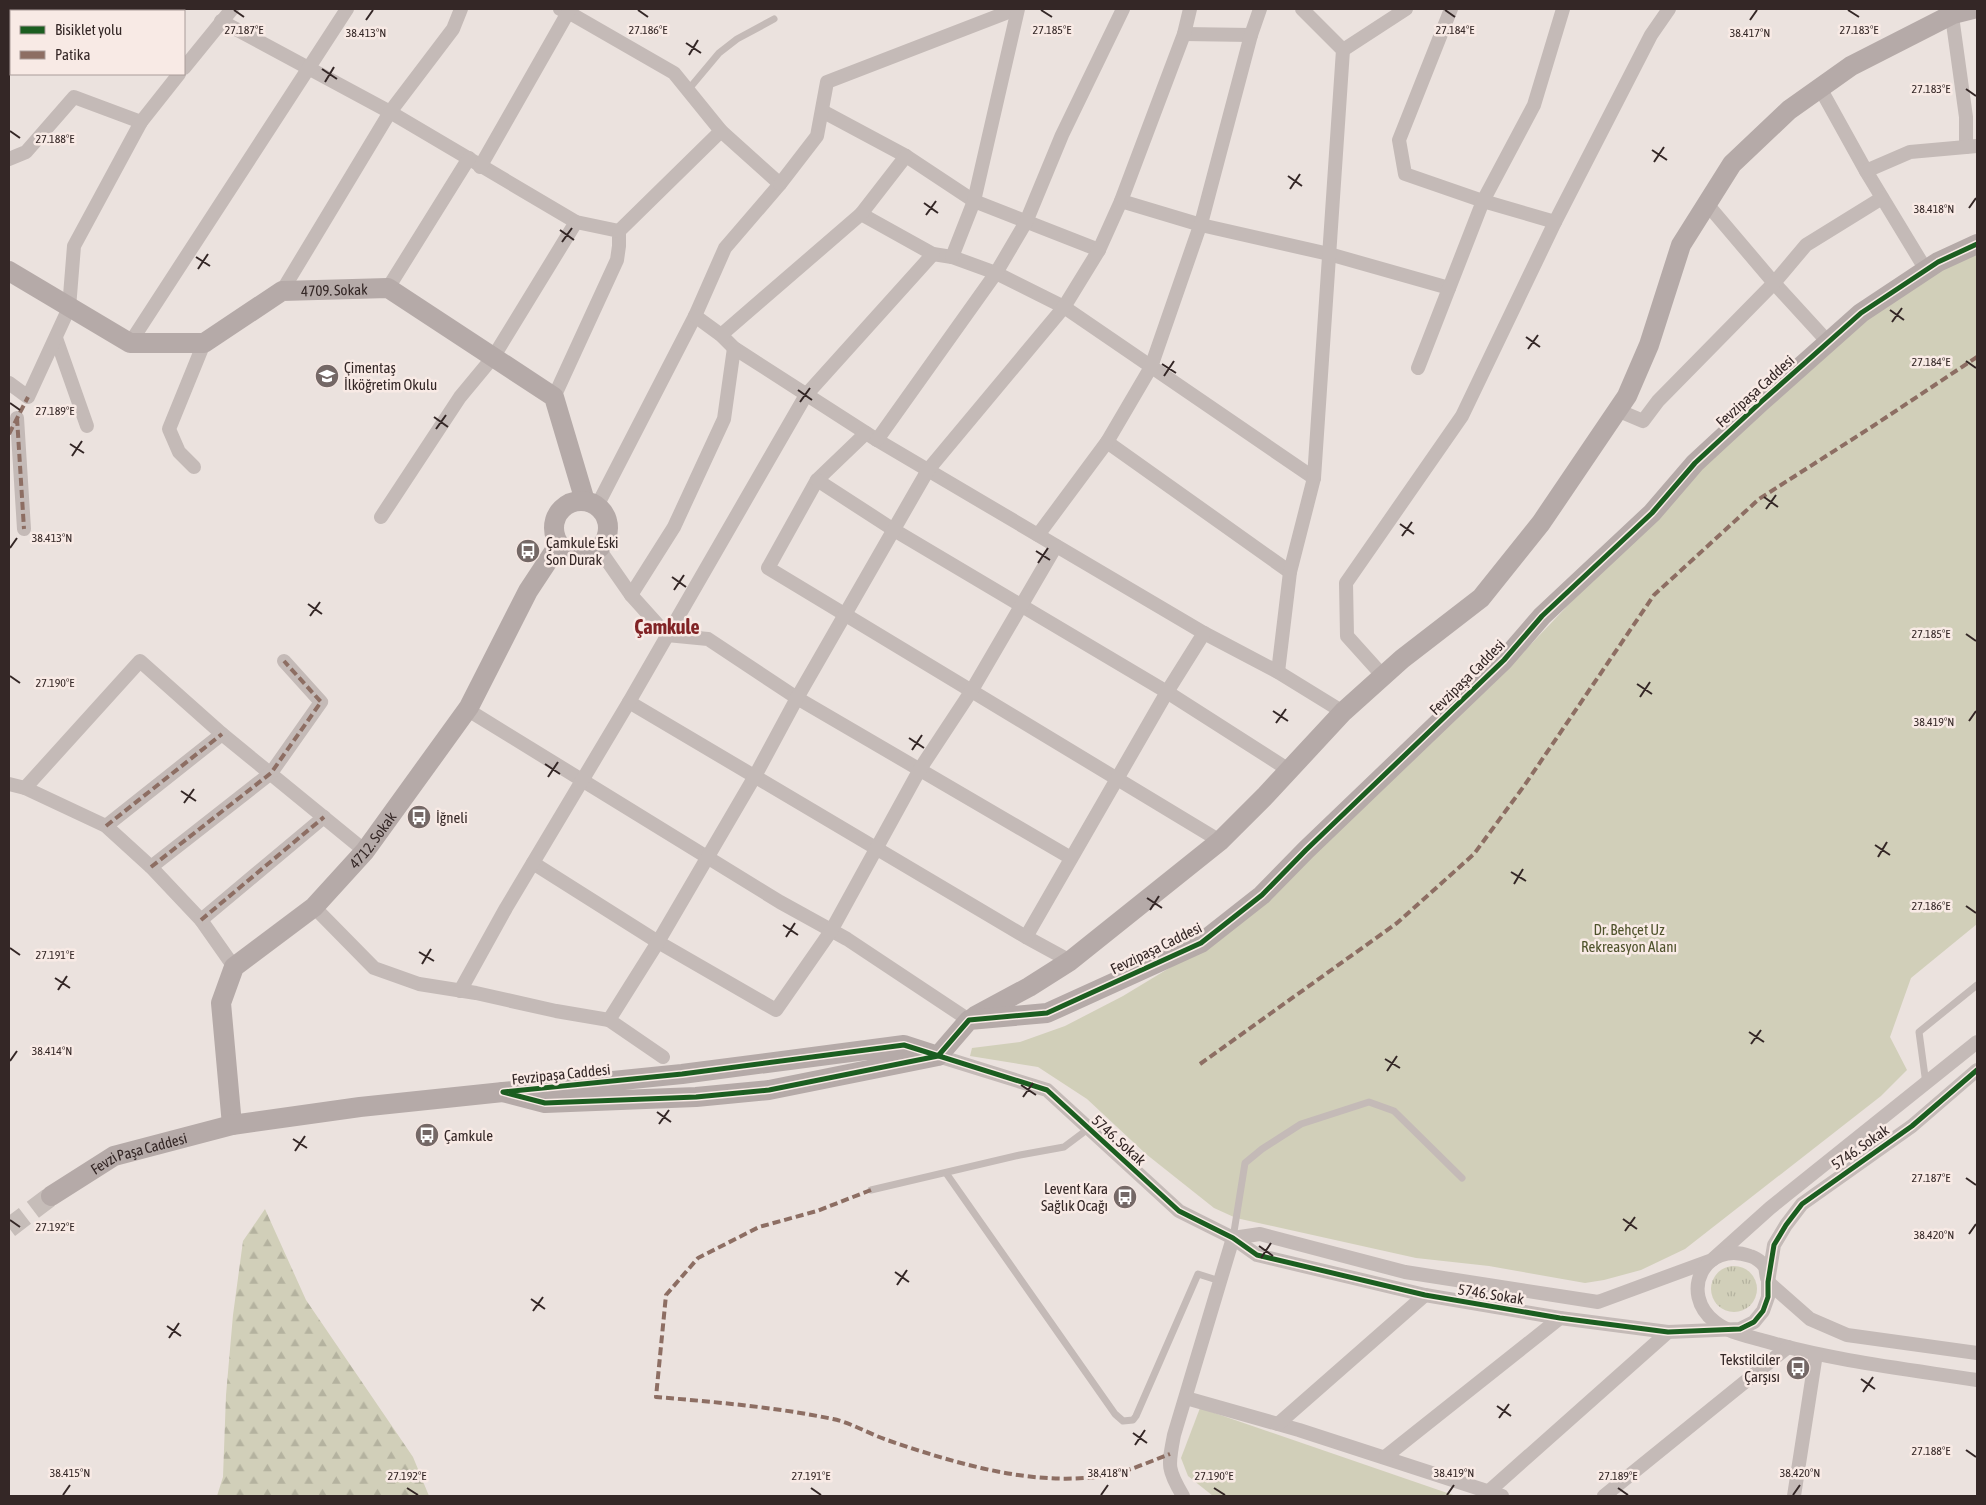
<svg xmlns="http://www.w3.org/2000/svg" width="1986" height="1505" font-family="'Asap Condensed',sans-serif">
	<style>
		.grass { fill: url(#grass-tufts) }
		.forest { fill: url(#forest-firs) }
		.park { fill: #d1cfb9 }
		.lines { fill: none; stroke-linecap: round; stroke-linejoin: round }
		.secondary-tunnel { stroke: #c6bdb9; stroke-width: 20; stroke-dasharray: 20 10; stroke-linecap: butt }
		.lane { stroke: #c4bab7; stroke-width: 7 }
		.street { stroke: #c4bab7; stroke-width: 14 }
		.secondary { stroke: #b5aaa8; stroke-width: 20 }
		.quiet { stroke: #8d6e63; stroke-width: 4; stroke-dasharray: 8 4; stroke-linecap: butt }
		.cycleway-casing { stroke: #f8eae5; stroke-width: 8 }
		.cycleway { stroke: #1b5e20; stroke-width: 5 }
		.ticks { fill: none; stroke: #342726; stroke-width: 2 }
		.labels { text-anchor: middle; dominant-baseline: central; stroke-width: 5; stroke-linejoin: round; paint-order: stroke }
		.street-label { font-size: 15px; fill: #342726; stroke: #f8eae5 }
		.poi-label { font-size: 15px; fill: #342726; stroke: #f8eae5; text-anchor: start }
		.park-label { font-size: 15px; fill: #4e522b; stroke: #f8eae5 }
		.district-label { font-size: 20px; font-weight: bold; fill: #812224; stroke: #f8eae5 }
		.ticks-label { font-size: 12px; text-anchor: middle; fill: #342726; stroke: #f8eae5; stroke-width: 5; stroke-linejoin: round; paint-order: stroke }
	</style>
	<defs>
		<pattern id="grass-tufts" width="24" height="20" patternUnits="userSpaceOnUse" patternTransform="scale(1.25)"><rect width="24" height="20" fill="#d1cfb9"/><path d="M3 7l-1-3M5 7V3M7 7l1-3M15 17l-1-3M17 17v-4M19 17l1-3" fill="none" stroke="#b4b29f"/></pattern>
		<pattern id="forest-firs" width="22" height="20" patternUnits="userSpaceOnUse" patternTransform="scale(1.25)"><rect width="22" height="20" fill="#d1cfb9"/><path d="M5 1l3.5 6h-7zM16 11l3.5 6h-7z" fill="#b4b29f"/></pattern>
	</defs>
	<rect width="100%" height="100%" fill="#ebe2de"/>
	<!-- grass -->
	<circle class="grass" cx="1734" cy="1289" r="23"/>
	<!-- forest -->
	<path class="forest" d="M265 1209 306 1300 413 1457 429 1496H217L223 1477 226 1395 233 1315 243 1241Z"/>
	<!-- park -->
	<g class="park">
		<path d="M1977 249V924L1911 978 1890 1037 1907 1070 1881 1096 1685 1249 1641 1270 1604 1280 1585 1283 1489 1266 1416 1258 1236 1218 1214 1208 1146 1154 1087 1099 1038 1067 970 1056 972 1048 1020 1042 1065 1026 1123 996 1209 944 1492 685 1594 578 1696 464 1861 313Z"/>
		<path d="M1200 1408 1456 1496H1213L1188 1476 1181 1458Z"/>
	</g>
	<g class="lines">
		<!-- secondary-tunnel -->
		<path class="secondary-tunnel" d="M9 1228 51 1196"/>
		<!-- lane -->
		<g class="lane">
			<path d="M688 90 719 53 737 39 774 19"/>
			<path d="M1926 1084 1919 1032 1977 985"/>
			<path d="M946 1173 1115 1414 1123 1421 1133 1420 1136 1416 1198 1274 1220 1281"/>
			<path d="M871 1190 1020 1155 1064 1147 1088 1129"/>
			<path d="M1233 1238 1245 1163 1262 1149 1301 1124 1369 1102 1394 1111 1462 1178"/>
		</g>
		<!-- street -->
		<g class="street">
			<path d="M560 9 568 12 674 73 721 131 780 184 725 248 695 316 597 506"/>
			<path d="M1451 9 1399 140 1405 174 1483 201 1555 222"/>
			<path d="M1951 9 1966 117V147"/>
			<path d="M99 11 105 9"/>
			<path d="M221 21 390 112 576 222 619 231V246L617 260 554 397"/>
			<path d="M1184 34 1251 35"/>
			<path d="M9 42H11"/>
			<path d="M1343 50 1406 9"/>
			<path d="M184 68 232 9"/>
			<path d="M1820 88 1866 171 1926 270"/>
			<path d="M822 111 906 156 974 201 1099 250"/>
			<path d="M9 159 26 152 74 97 141 122"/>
			<path d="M480 167 570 9"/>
			<path d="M1866 171 1910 152 1977 146"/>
			<path d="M780 184 817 136 827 82 1016 9"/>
			<path d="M1121 201 1201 225 1329 254 1449 288"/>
			<path d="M1707 204 1774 283 1828 342"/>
			<path d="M861 214 933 254 952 257 996 273 1064 307 1314 478"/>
			<path d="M619 231 721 131"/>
			<path d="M952 257 974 201 1018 9"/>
			<path d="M388 288 469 158"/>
			<path d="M282 291 390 112 453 29 461 9"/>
			<path d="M695 316 721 335 734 348 877 440 1204 633 1278 672 1343 712"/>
			<path d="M721 335 861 214 906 156"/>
			<path d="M56 338 87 426"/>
			<path d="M130 343 347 9"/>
			<path d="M1418 368 1483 201 1534 105 1563 9"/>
			<path d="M9 383 28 397 69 308 74 246 141 122 179 74"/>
			<path d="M1617 410 1643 421 1658 401 1774 283 1806 245 1882 198"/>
			<path d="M17 418 24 529"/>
			<path d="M866 433 817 480 768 568 1220 841"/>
			<path d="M877 440 996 273 1026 222 1062 135 1123 9"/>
			<path d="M1107 442 1290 572"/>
			<path d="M194 467 179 452 169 429 204 343"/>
			<path d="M817 480 894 530 1167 692 1289 770"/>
			<path d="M381 517 460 397 494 356 576 222"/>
			<path d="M1038 535 1107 442 1151 367 1202 220 1251 35 1260 9"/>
			<path d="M599 549 631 595 667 635 708 639 797 698 1071 858"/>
			<path d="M631 595 674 527 724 419 734 348"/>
			<path d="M1278 672 1290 572 1314 478 1343 50 1302 9"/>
			<path d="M1383 676 1347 636 1346 583 1462 416 1555 222 1651 35 1669 9"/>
			<path d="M629 702 1026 937 1070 961"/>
			<path d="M468 710 780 902 847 939 969 1020"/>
			<path d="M9 784 25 788 106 826 151 867 201 920 234 967"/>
			<path d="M25 788 140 661 222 734 365 851"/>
			<path d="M106 826 222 734"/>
			<path d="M533 863 658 942 776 1010 831 931 920 769 972 690 1056 546"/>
			<path d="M151 867 271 773 321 702 284 661"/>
			<path d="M314 907 374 968 419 984 476 993 556 1011 609 1020"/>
			<path d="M201 920 324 817"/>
			<path d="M1026 937 1167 692 1204 633"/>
			<path d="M460 991 506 908 629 702 806 395 933 254"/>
			<path d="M938 1056 1047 1090 1179 1211 1233 1238 1257 1255 1425 1295 1560 1318 1668 1332 1740 1329 1754 1322 1763 1311 1768 1297V1282L1774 1245 1786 1225 1802 1204 1912 1126 1977 1070"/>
			<path d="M663 1057 609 1020 658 942 755 776 797 698 928 470 1064 307 1099 250 1121 201 1184 34 1190 9"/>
			<path d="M1233 1238 1260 1234 1405 1272 1598 1302 1712 1260 1770 1208 1977 1042"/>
			<path d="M1767 1278C1766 1275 1766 1270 1765 1267 1763 1263 1755 1257 1750 1256 1705 1240 1678 1293 1715 1322 1729 1333 1748 1336 1765 1341 1834 1361 1906 1369 1977 1380"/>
			<path d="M1768 1282 1810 1319 1847 1335 1977 1353"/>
			<path d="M1186 1398 1299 1430 1502 1496"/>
			<path d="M1278 1424 1425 1295"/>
			<path d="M1385 1457 1560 1318"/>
			<path d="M1488 1492 1668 1332"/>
			<path d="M1183 1496C1167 1469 1168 1466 1174 1435L1233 1238"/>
			<path d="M1604 1496 1788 1347"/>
			<path d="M1794 1496 1816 1354"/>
		</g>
		<!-- secondary -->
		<g class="secondary">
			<path id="s1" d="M9 271 130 343H204L282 291 388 288 554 397 585 501"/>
			<circle cx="581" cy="528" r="27"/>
			<path d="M975 1016 1029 987 1070 961 1220 841 1266 795 1343 712 1402 659 1481 598 1541 523 1627 396 1649 345 1681 245 1732 164 1789 110 1851 66 1953 14 1973 9"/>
			<path d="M938 1056 904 1045 682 1074 503 1092 545 1103 696 1097 769 1090 938 1056 969 1020 1047 1013 1201 943 1262 895 1306 850 1504 660 1542 616 1652 513 1695 463 1761 402 1861 313 1938 262 1977 244"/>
			<path id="s2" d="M232 1125 221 1003 234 967 314 907 365 851 469 707 528 591 559 544"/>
			<path id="s3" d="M51 1196 114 1156 232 1125 360 1107 503 1092"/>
		</g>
		<!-- quiet -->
		<g class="quiet">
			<path d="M17 418 24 529"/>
			<path d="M9 434 28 397"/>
			<path d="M106 826 222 734"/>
			<path d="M151 867 271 773 321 702 284 661"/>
			<path d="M201 920 324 817"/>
			<path d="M1200 1064 1397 923 1474 854 1524 786 1654 595 1759 499 1870 428 1977 357"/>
			<path d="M871 1190 817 1211 759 1227 698 1258 666 1295 656 1397C715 1402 775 1407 833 1419 852 1423 871 1435 890 1441 958 1464 1036 1488 1109 1475 1130 1471 1151 1461 1170 1454"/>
		</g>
		<!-- cycleway casing -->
		<g class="cycleway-casing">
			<path id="cycleway" d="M1977 244 1938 262 1861 313 1761 402 1695 463 1652 513 1542 616 1504 660 1306 850 1262 895 1201 943 1047 1013 969 1020 938 1056 769 1090 696 1097 545 1103 503 1092 682 1074 904 1045 1047 1090 1179 1211 1233 1238 1257 1255 1425 1295 1560 1318 1668 1332 1740 1329 1754 1322 1763 1311 1768 1297V1282L1774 1245 1786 1225 1802 1204 1912 1126 1977 1070"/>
		</g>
		<!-- cycleway -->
		<use href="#cycleway" class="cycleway"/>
	</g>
	<!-- ticks -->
	<path class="ticks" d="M234 10 244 17M638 10 648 17M1041 10 1052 17M1445 10 1455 17M1848 10 1859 17M366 20 373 10M1750 20 1757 10M686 43 701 53M689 55 698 40M322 69 337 79M325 82 334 67M1966 89 1976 96M10 131 20 138M1652 150 1667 160M1654 162 1664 147M1288 176 1302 186M1290 189 1300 174M924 203 938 213M1969 208 1976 198M926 215 936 201M560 230 574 240M562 242 572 228M196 257 210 266M198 269 208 254M1890 310 1904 320M1892 322 1902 308M1526 337 1540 347M1528 349 1538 335M1966 361 1976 368M1162 364 1176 373M1164 376 1174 361M798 390 812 400M800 402 810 388M10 403 20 410M434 417 448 427M436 429 446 415M70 444 84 453M72 456 82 441M1764 497 1778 507M1766 509 1776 495M1400 524 1414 534M1402 536 1412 522M10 548 17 538M1036 551 1050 560M1038 563 1048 548M672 577 686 587M674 590 684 575M308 604 322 614M310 616 320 602M1966 634 1976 641M10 676 20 683M1637 684 1652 694M1640 697 1650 682M1273 711 1288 721M1969 721 1976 711M1276 723 1286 709M909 738 924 748M912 750 922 735M545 764 560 774M548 777 558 762M181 791 196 801M184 803 194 789M1875 845 1890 855M1878 857 1887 842M1511 872 1526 881M1514 884 1523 869M1147 898 1162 908M1966 906 1976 913M1150 910 1159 896M783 925 798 935M786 937 795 923M10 948 20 955M419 952 434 961M422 964 431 949M55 978 70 988M58 990 67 976M1749 1032 1764 1042M1751 1044 1761 1030M1385 1059 1400 1068M10 1061 17 1051M1387 1071 1397 1056M1021 1085 1036 1095M1023 1097 1033 1083M657 1112 671 1122M659 1124 669 1110M293 1139 307 1148M295 1151 305 1136M1966 1178 1976 1185M1623 1219 1637 1229M10 1220 20 1227M1625 1231 1635 1217M1969 1234 1976 1224M1259 1246 1273 1256M1261 1258 1271 1243M895 1272 909 1282M897 1285 907 1270M531 1299 545 1309M533 1311 543 1297M167 1326 181 1336M169 1338 179 1323M1861 1379 1875 1389M1863 1392 1873 1377M1497 1406 1511 1416M1499 1418 1509 1404M1133 1433 1147 1443M1135 1445 1145 1430M1966 1450 1976 1457M407 1488 418 1495M811 1488 821 1495M1214 1488 1225 1495M1618 1488 1628 1495M63 1495 70 1485M1101 1495 1108 1485M1447 1495 1454 1485M1793 1495 1800 1485"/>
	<!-- icons -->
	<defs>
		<g id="school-disc" transform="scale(1.25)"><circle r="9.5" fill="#746866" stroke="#f8eae5"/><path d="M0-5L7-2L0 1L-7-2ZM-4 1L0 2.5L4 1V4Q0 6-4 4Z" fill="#fff"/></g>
		<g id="bus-disc" transform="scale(1.25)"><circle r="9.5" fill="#746866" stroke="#f8eae5"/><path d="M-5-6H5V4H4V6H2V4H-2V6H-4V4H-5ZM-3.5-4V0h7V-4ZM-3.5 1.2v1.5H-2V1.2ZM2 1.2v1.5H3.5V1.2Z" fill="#fff"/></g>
	</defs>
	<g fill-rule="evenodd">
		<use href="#school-disc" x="327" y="376"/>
		<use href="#bus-disc" x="528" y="551"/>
		<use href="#bus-disc" x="419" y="817"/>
		<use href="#bus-disc" x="427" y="1135"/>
		<use href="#bus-disc" x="1125" y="1197"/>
		<use href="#bus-disc" x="1798" y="1368"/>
	</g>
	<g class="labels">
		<!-- street labels -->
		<g class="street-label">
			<text stroke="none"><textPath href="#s1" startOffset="361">4709. Sokak</textPath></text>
			<text transform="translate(1755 391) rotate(-42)">Fevzipaşa Caddesi</text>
			<text transform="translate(1467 677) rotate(-45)">Fevzipaşa Caddesi</text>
			<text stroke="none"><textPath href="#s2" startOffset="350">4712. Sokak</textPath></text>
			<text transform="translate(1156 948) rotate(-26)">Fevzipaşa Caddesi</text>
			<text transform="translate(561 1074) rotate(-6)">Fevzipaşa Caddesi</text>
			<text transform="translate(1119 1140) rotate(42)">5746. Sokak</text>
			<text transform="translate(1860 1147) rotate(-35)">5746. Sokak</text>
			<text stroke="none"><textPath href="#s3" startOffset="99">Fevzi Paşa Caddesi</textPath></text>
			<text transform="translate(1491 1294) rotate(9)">5746. Sokak</text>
		</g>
		<!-- poi labels -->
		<g class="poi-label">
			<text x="344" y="367">Çimentaş<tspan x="344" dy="17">İlköğretim Okulu</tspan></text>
			<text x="546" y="542">Çamkule Eski<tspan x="546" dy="17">Son Durak</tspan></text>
			<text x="436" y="817">İğneli</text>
			<text x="444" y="1135">Çamkule</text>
			<text x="1108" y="1188" text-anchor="end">Levent Kara<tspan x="1108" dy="17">Sağlık Ocağı</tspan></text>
			<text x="1780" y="1359" text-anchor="end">Tekstilciler<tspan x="1780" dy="17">Çarşısı</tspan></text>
		</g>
		<!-- park labels -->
		<g class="park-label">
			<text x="1629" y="929">Dr. Behçet Uz<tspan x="1629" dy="17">Rekreasyon Alanı</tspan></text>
		</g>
		<!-- district labels -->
		<g class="district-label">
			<text x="667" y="626">Çamkule</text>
		</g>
	</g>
	<g class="ticks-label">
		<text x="244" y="34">27.187°E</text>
		<text x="1052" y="34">27.185°E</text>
		<text x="1859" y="34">27.183°E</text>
		<text x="648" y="34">27.186°E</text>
		<text x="1455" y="34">27.184°E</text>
		<text x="366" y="37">38.413°N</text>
		<text x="1750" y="37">38.417°N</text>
		<text x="1931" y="93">27.183°E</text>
		<text x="55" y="143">27.188°E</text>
		<text x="1934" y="213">38.418°N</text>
		<text x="1931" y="366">27.184°E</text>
		<text x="55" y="415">27.189°E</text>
		<text x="52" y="542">38.413°N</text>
		<text x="1931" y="638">27.185°E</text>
		<text x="55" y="687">27.190°E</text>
		<text x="1934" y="726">38.419°N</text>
		<text x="1931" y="910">27.186°E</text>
		<text x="55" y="959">27.191°E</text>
		<text x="52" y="1055">38.414°N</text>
		<text x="1931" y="1182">27.187°E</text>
		<text x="55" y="1231">27.192°E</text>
		<text x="1934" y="1239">38.420°N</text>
		<text x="1931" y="1455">27.188°E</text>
		<text x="70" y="1477">38.415°N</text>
		<text x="1108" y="1477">38.418°N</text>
		<text x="1454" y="1477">38.419°N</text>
		<text x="1800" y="1477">38.420°N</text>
		<text x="407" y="1480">27.192°E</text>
		<text x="811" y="1480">27.191°E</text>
		<text x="1214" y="1480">27.190°E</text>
		<text x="1618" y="1480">27.189°E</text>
	</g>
	<!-- border -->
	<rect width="1986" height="1505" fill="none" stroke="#342726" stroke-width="20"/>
	<!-- legend -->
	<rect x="10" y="10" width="175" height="65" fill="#f8eae5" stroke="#aa9c99"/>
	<rect x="20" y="26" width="25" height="8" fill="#1b5e20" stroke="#aa9c99"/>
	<text x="55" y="35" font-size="15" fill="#342726">Bisiklet yolu</text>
	<rect x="20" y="51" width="25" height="8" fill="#8d6e63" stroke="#aa9c99"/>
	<text x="55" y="60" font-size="15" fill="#342726">Patika</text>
</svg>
